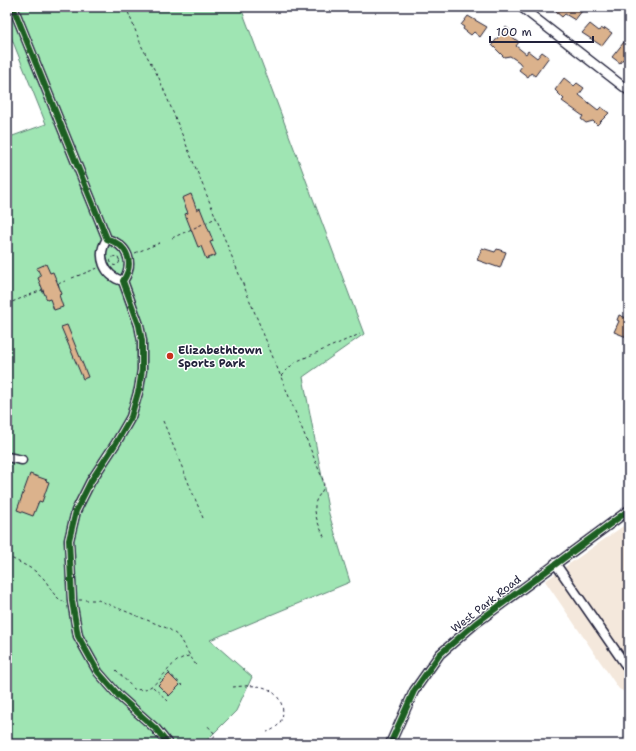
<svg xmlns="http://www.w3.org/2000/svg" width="636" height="751" font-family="'Shantell Sans',sans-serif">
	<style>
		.built { fill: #f4e8dc }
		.green { fill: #9fe5b3; stroke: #608477 }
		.building { fill: #dbb28c; stroke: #22223b }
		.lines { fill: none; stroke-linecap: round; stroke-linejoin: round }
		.minor-casing { stroke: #22223b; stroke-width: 11 }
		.path { stroke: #22223b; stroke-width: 1; stroke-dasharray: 3 3; stroke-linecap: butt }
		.minor { stroke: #fff; stroke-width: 8 }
		.cycleway-casing { stroke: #fff; stroke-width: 8 }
		.cycleway { stroke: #1b5e20; stroke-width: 6 }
		.poi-dot { fill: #c8321e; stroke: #fff; stroke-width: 1.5 }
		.labels { text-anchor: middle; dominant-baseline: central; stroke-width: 3; stroke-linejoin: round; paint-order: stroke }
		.poi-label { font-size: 11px; font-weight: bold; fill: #22223b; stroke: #fff; text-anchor: start }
		.street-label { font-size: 11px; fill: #22223b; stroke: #fff }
	</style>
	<rect width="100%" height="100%" fill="#fff"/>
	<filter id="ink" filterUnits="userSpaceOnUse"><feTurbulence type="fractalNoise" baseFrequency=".025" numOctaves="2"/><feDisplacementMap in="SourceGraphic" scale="8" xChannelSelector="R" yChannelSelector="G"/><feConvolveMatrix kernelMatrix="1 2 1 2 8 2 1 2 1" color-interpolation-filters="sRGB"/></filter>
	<g filter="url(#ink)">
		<!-- built -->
		<path class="built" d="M629 522V694L619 689 545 581Z"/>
		<!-- green -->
		<path class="green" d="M7 7H238L243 13 364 334 303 377 329 514 350 582 210 640 252 677 236 711 203 744H7V138L46 124 7 27Z"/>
		<!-- building -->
		<g class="building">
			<path d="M560 7H577L582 11 575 20 565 14 562 17 556 12Z"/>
			<path d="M468 16 487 27 480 37 474 32 471 35 463 29 464 27 461 25Z"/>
			<path d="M590 24 599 31 601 28 604 30 605 28 612 33 602 46 582 33Z"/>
			<path d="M506 27 513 33 511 36 519 42 516 46 526 54 528 51 537 58 542 52 549 57 535 76 531 73 528 77 519 70 522 66 519 62 510 56 504 57 492 45Z"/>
			<path d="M624 42 629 46V64L623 59 620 63 612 57Z"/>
			<path d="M564 78 574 86 577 83 584 88 579 95 598 110 601 107 609 113 597 125 593 121 586 123 581 119 583 116 562 101 564 99 555 90Z"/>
			<path d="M191 194 197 210 200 208 213 241 210 242 216 255 206 259 201 246 198 247 185 214 188 213 182 198Z"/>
			<path d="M482 248 495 252 497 249 506 252 500 268 477 260Z"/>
			<path d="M46 264 50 273 53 272 62 294 59 295 63 307 54 310 50 299 47 300 38 278 41 276 37 268Z"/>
			<path d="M619 315 629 319V338L614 332 619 321 617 320Z"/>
			<path d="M67 325 88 377 83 379 61 327Z"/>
			<path d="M30 474 47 480 46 481 49 482 42 502 39 501 33 516 17 510Z"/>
			<path d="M169 674 180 685 169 696 158 685Z"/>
		</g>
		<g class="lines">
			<!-- minor casing -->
			<g class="minor-casing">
				<g id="minor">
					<path d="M13 7 107 239C128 245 135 263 123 281L139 325 142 341V370L139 389 131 417 116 443 91 481 76 511 69 540 72 601 78 636 98 672 119 696 156 729 168 744"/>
					<path d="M521 7 629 91"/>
					<path d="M107 239C96 256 104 276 123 281"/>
					<path d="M7 457 22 460"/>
					<path d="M555 563 629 670"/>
					<path d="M390 744 414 691 440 654 476 623 629 510"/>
				</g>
			</g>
			<!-- path -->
			<g class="path">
				<path d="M126 7 142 47 159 78 323 480C327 492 315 495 315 506 314 517 321 529 325 539"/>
				<path d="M172 238 216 218"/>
				<path d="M135 253 162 242"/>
				<circle cx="115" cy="261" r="4.5"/>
				<path d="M56 278 60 289"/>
				<path d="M72 278 98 268"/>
				<path d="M58 284 65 281"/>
				<path d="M42 290 44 295"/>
				<path d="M7 304 42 290 40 285"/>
				<path d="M281 376 295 362 360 334"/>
				<path d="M163 421 203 518"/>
				<path d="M7 556C18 562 31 567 40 575 50 583 51 597 65 602"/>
				<path d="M79 600H98L169 629 178 636 197 667"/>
				<path d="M116 670 134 689C160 695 166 659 189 656"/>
				<path d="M168 672 183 686"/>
				<path d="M153 687 168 701"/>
				<path d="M233 687C244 686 258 684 268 689 287 699 289 725 267 732"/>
				<path d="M7 741 12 744"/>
				<path d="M191 744 213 740 215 734 207 725"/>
			</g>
			<!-- minor -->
			<use href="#minor" class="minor"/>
			<!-- cycleway casing -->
			<g class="cycleway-casing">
				<g id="cycleway">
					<path d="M13 7 107 239C128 245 135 263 123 281L139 325 142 341V370L139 389 131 417 116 443 91 481 76 511 69 540 72 601 78 636 98 672 119 696 156 729 168 744"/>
					<path d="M390 744 414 691 440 654 476 623 629 510"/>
				</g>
			</g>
			<!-- cycleway -->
			<use href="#cycleway" class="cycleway"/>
		</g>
	</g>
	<!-- markers -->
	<circle class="poi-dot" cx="170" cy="356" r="4"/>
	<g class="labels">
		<!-- poi labels -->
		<g class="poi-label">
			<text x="178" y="350">Elizabethtown<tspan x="178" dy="13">Sports Park</tspan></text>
		</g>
		<!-- street labels -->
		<g class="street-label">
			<text transform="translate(486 604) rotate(-38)">West Park Road</text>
		</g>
	</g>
	<!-- margin -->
	<rect width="636" height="751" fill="none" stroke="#fff" stroke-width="24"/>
	<rect x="12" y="12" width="612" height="727" fill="none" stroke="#22223b" stroke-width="1.5" filter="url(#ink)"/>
	<!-- scale -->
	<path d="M490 36v6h103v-6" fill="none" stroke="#22223b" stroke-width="2"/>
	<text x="496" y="36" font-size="12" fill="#22223b" stroke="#ffffff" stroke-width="3" paint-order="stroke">100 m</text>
</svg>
